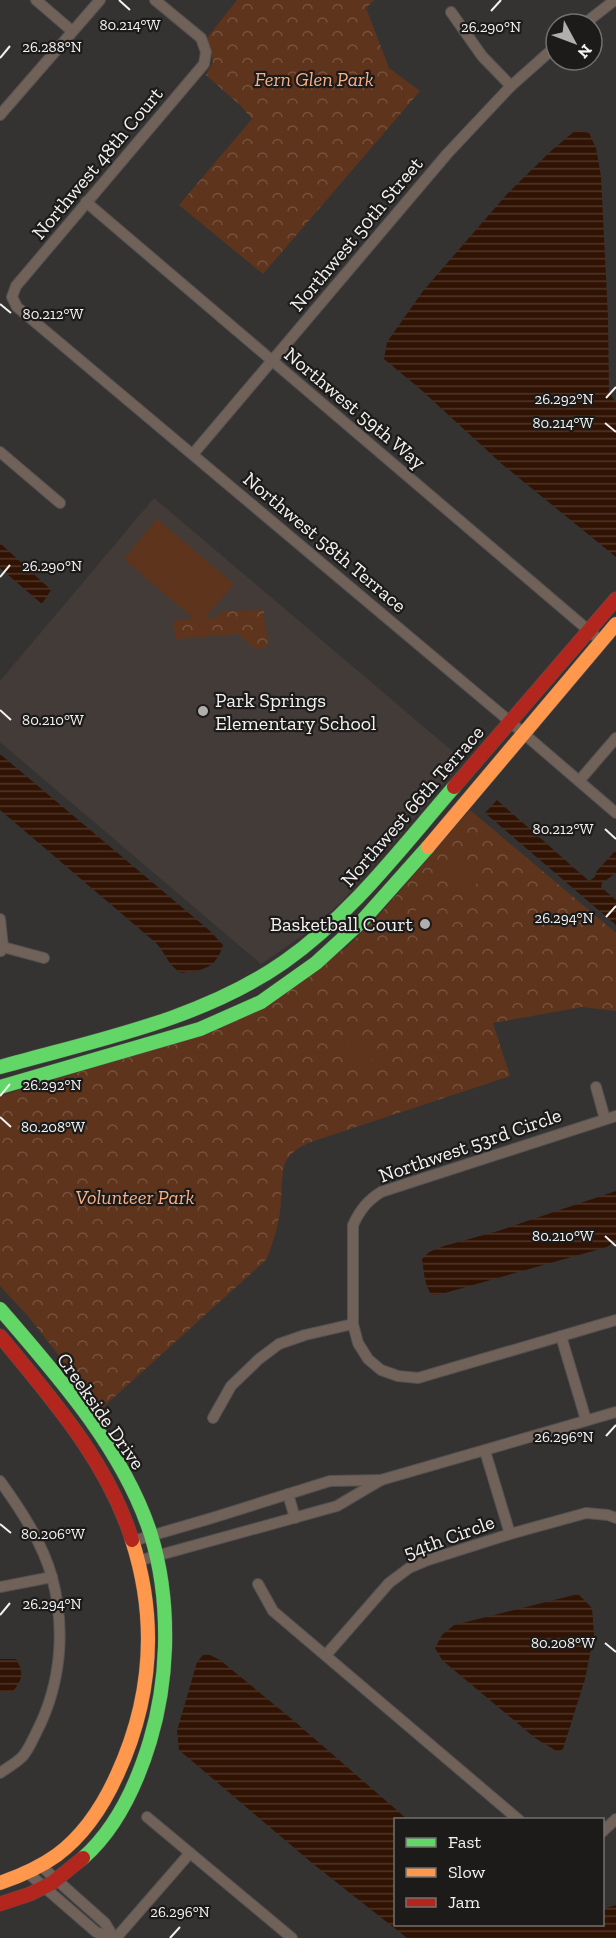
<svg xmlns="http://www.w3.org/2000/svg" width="616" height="1938" font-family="'Zilla Slab',serif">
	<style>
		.built { fill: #433b38 }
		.forest { fill: url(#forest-crowns) }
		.pitch { fill: #5e341c }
		.water { fill: url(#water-rules) }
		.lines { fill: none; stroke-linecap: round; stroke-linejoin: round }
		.street-casing { stroke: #535251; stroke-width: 12 }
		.fast-casing { stroke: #535251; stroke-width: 15 }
		.slow-casing { stroke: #535251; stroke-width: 15 }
		.jam-casing { stroke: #535251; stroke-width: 15 }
		.street { stroke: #706159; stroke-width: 10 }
		.fast { stroke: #63d668; stroke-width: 14 }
		.slow { stroke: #ff974d; stroke-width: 14 }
		.jam { stroke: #b3261e; stroke-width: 14 }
		.ticks { fill: none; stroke: #f3f2f1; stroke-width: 2 }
		.poi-dot { fill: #b0afae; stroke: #1c1b1a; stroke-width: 2 }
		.labels { text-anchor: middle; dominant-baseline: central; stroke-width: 4.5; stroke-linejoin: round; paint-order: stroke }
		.park-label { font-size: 20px; font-style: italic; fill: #fcaf84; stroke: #1c1b1a }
		.street-label { font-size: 20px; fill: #f3f2f1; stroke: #1c1b1a }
		.poi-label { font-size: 20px; fill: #f3f2f1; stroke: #1c1b1a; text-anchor: start }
		.ticks-label { font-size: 15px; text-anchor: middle; fill: #f3f2f1; stroke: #1c1b1a; stroke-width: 4.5; stroke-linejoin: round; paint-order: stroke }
	</style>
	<defs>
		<pattern id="forest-crowns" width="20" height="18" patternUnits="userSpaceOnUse" patternTransform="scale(1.5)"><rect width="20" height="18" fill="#5e341c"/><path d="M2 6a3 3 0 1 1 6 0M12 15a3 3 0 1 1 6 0" fill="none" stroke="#76523d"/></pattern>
		<pattern id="water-rules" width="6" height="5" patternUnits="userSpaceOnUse" patternTransform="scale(1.5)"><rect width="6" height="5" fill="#311304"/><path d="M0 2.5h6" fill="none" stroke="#4f3629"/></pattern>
	</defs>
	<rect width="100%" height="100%" fill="#353332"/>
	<!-- built -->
	<path class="built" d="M154 498 464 761 342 901 305 934 261 964 0 742V681Z"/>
	<!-- forest -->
	<g class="forest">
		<path d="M237 0H374L366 8 389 68 420 91 263 274 179 205 252 119 241 106 206 75 213 62 207 38Z"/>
		<path d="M262 610 264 611 265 630 268 632 267 647 256 649 238 634 176 639 173 621 193 618 200 624 205 618 217 617 222 611Z"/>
		<path d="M470 810 616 933V1011L582 1007 493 1023 510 1076 329 1136C313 1141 295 1146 286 1161 281 1169 282 1200 280 1212 277 1229 273 1244 266 1260L101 1409 27 1315 0 1286V1096L205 1034 300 980 344 949 373 922Z"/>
	</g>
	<!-- pitch -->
	<g class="pitch">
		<path d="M157 519 234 584 200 624 124 559Z"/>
		<path d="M455 859 479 881 465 896 440 875Z"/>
		<path d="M423 902 446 922 426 946 403 925Z"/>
		<path d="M359 1033 375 1066 360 1073 344 1040Z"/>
	</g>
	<!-- water -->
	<g class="water">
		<path d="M576 130 589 133 596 148 601 176 608 317 609 392 616 403V557L503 465 419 388 384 359 387 342 423 291 507 194 552 150Z"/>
		<path d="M0 543 51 590 42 604 0 568Z"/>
		<path d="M0 754 209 930 223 945C216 969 203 970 181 973 167 964 167 955 156 943L0 810Z"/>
		<path d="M497 800 589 881 595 877 596 872 616 850V873L602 883 601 887 616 900V925L485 813Z"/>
		<path d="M616 1191V1241L607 1247 438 1295H432C424 1285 424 1272 422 1259L429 1252 444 1246 498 1231Z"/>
		<path d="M578 1594 592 1608 594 1634 585 1679 563 1749 558 1752 535 1738 442 1660 435 1648 442 1635 454 1625Z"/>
		<path d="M203 1655H210L220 1660 293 1720 407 1819 396 1820V1924H602L603 1909 616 1905V1938H407L312 1863 179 1750 177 1731 197 1662Z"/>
		<path d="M0 1659H16C24 1673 23 1679 13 1691H0Z"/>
	</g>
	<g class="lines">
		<!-- street casing -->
		<g class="street-casing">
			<g id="street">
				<path d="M36 0 72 31"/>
				<path d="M155 0 201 38 206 52 204 64 16 286 12 297 17 307 501 714 616 813"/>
				<path d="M451 12 482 56 511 86"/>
				<path d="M584 24 615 0"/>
				<path d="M0 115 100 0"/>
				<path d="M86 202 601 641"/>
				<path d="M0 452 60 503"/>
				<path d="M193 454 447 154 511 86 556 46"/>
				<path d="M579 781 616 738"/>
				<path d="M0 919 3 947 1 951"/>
				<path d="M3 947 44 958"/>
				<path d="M596 1087 605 1119"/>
				<path d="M616 1116 381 1192C367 1201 360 1210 353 1225V1324L358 1343 368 1359 381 1370 398 1376 418 1378 616 1320"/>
				<path d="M561 1336 586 1420"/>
				<path d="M213 1418 231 1386 259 1359 279 1344 305 1335 353 1324"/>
				<path d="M485 1451 510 1534"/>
				<path d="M0 1481C21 1510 42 1542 52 1577 66 1630 61 1685 36 1733 32 1741 28 1751 22 1757 16 1763 7 1768 0 1773"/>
				<path d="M288 1494 295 1518"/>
				<path d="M133 1541 212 1518 330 1481 381 1480"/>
				<path d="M138 1561 337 1506 381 1480 616 1412"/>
				<path d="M258 1584 273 1611 519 1820"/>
				<path d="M0 1587 52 1577"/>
				<path d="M326 1655 389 1583 409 1568 428 1560 510 1534 586 1513 608 1515 616 1518"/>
				<path d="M147 1817 292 1938"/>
				<path d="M602 1832 616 1819"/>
				<path d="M41 1866 105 1923 114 1938"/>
				<path d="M28 1873 96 1932 111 1938"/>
				<path d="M116 1938 190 1853"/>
			</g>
		</g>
		<!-- fast casing -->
		<g class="fast-casing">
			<g id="fast">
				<path d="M0 1067C96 1040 201 1020 284 962 351 915 401 848 454 787"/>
				<path d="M0 1087 200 1029 261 1002 316 963 363 920 428 847"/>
				<path d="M0 1309C57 1375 124 1450 151 1535 162 1571 166 1610 165 1647 164 1679 159 1711 150 1741 137 1784 117 1828 83 1858"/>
			</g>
		</g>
		<!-- slow casing -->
		<g class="slow-casing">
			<g id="slow">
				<path d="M428 847 616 624"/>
				<path d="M0 1883C20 1876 39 1868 57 1855 84 1835 103 1806 117 1775 152 1699 158 1621 132 1540"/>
			</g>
		</g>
		<!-- jam casing -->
		<g class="jam-casing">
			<g id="jam">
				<path d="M454 787 616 599"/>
				<path d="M0 1336C51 1398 108 1462 132 1540"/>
				<path d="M0 1904 30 1894 52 1883 83 1858"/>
			</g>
		</g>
		<!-- street -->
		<use href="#street" class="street"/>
		<!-- fast -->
		<use href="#fast" class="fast"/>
		<!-- slow -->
		<use href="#slow" class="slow"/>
		<!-- jam -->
		<use href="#jam" class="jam"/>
	</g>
	<!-- ticks -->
	<path class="ticks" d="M119 0 130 10M491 11 501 0M0 58 10 46M0 304 11 313M606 398 616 387M605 423 616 432M0 577 10 565M0 710 11 720M605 829 616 839M606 917 616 906M0 1096 10 1084M0 1117 11 1127M605 1236 616 1246M606 1436 616 1425M0 1524 11 1533M0 1615 10 1603M605 1643 616 1652M170 1938 180 1927"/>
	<!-- markers -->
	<g class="poi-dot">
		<circle cx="203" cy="711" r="6"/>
		<circle cx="425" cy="924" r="6"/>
	</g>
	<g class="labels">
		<!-- park labels -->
		<g class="park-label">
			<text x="314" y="79">Fern Glen Park</text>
			<text x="135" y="1197">Volunteer Park</text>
		</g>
		<!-- street labels -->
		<g class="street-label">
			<text transform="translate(97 163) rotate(-50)">Northwest 48th Court</text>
			<text transform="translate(356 234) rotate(-50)">Northwest 50th Street</text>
			<text transform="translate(355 408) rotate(40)">Northwest 59th Way</text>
			<text transform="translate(325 542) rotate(40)">Northwest 58th Terrace</text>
			<text transform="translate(412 806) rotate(-49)">Northwest 66th Terrace</text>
			<text transform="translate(470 1145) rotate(-19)">Northwest 53rd Circle</text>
			<text transform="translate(101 1411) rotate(55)">Creekside Drive</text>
			<text transform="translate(449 1537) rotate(-20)">54th Circle</text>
		</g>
		<!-- poi labels -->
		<g class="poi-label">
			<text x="215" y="700">Park Springs<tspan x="215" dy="23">Elementary School</tspan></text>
			<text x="413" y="924" text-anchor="end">Basketball Court</text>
		</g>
	</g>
	<g class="ticks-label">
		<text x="130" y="30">80.214°W</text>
		<text x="491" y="32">26.290°N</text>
		<text x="52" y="52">26.288°N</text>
		<text x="53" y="319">80.212°W</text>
		<text x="564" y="404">26.292°N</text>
		<text x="563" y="428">80.214°W</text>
		<text x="52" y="571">26.290°N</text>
		<text x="53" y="725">80.210°W</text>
		<text x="563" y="834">80.212°W</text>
		<text x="564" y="923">26.294°N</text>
		<text x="52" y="1090">26.292°N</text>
		<text x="53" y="1132">80.208°W</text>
		<text x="563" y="1241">80.210°W</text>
		<text x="564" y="1442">26.296°N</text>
		<text x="53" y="1539">80.206°W</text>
		<text x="52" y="1609">26.294°N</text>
		<text x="563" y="1648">80.208°W</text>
		<text x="180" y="1917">26.296°N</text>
	</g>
	<!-- legend -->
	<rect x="394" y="1818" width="210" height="108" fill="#1c1b1a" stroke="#727170" stroke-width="1.5"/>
	<rect x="406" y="1838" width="30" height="9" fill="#63d668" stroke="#727170" stroke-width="1.5"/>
	<text x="448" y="1848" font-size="18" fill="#f3f2f1">Fast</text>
	<rect x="406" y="1868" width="30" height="9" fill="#ff974d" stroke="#727170" stroke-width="1.5"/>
	<text x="448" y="1878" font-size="18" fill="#f3f2f1">Slow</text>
	<rect x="406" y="1898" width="30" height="9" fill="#b3261e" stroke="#727170" stroke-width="1.5"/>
	<text x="448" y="1908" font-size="18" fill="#f3f2f1">Jam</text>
	<!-- north arrow -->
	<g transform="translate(574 42) rotate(131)"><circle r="28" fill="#1c1b1a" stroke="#727170" stroke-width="1.5"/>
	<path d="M0-4.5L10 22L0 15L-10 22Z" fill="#b0afae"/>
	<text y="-9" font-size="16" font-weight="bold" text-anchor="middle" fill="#f3f2f1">N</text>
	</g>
</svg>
